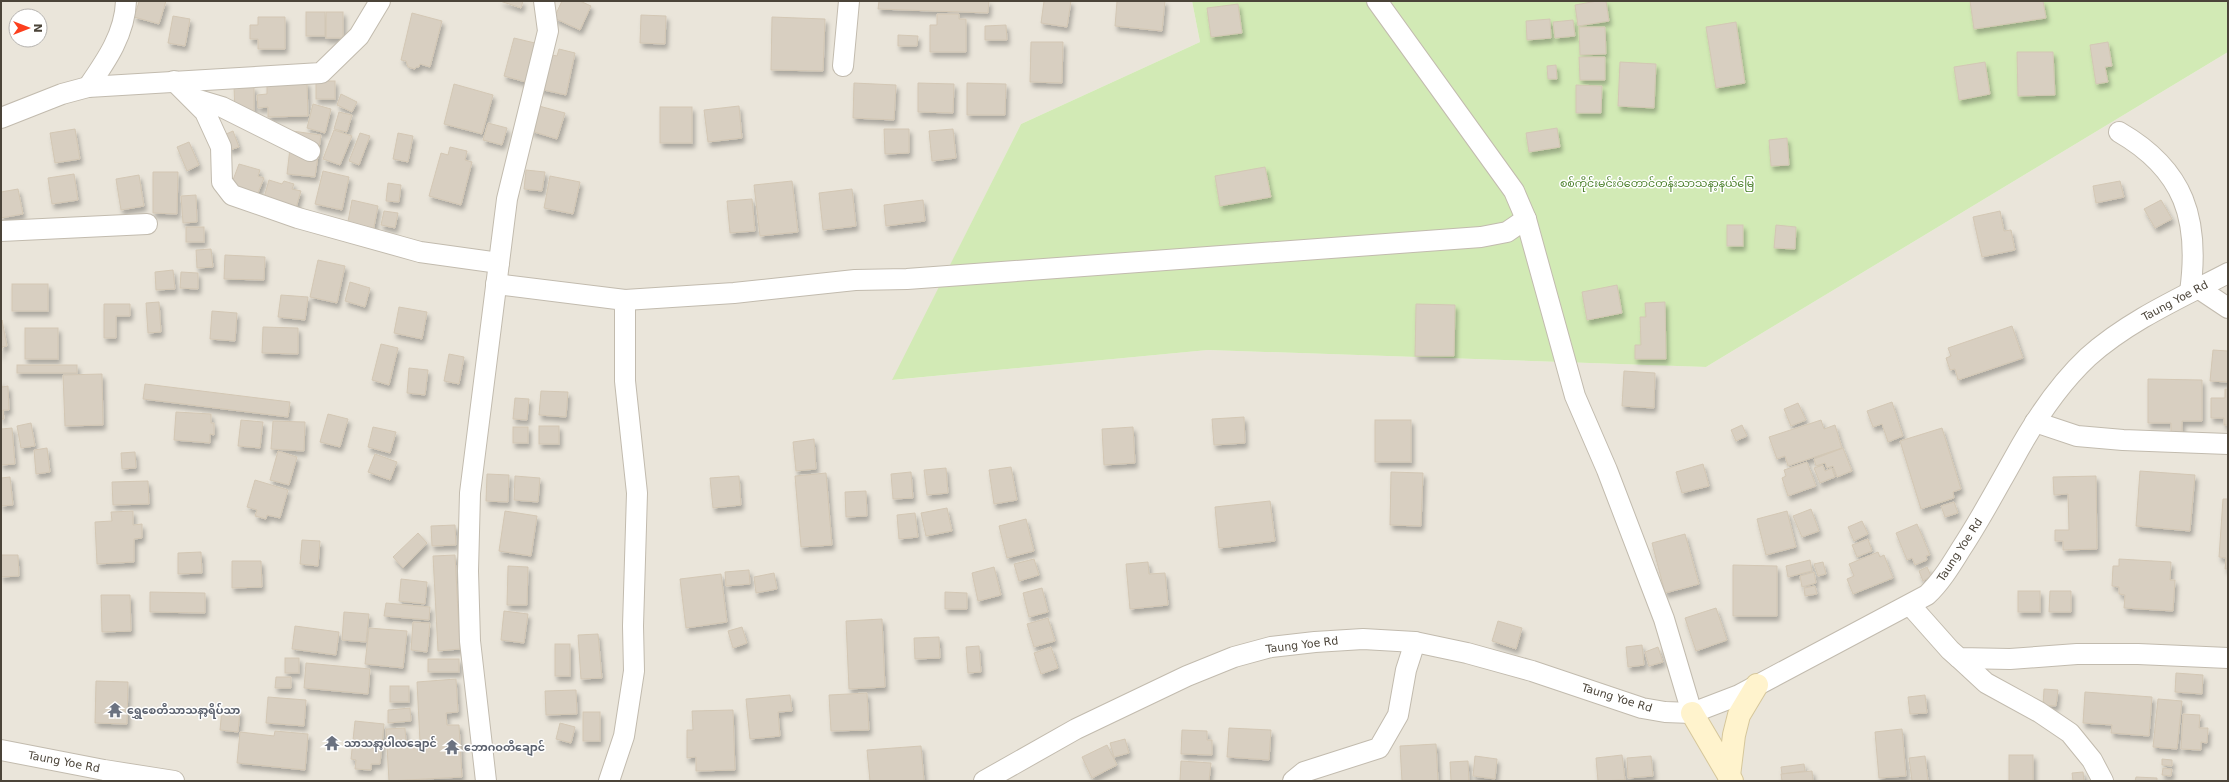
<svg xmlns="http://www.w3.org/2000/svg" width="2229" height="782" font-family="'DejaVu Sans','Noto Sans Myanmar',sans-serif">
	<style>
		.residential { fill: #eae5da; fill-rule: evenodd }
		.green { fill: #d2eab5 }
		.building { fill: #d8cfc1; stroke: #d3c7b4; filter: url(#shadow) }
		.lines { fill: none; stroke-linecap: round; stroke-linejoin: round }
		.street-casing { stroke: #c2bbae; stroke-width: 22 }
		.secondary-casing { stroke: #d6c79b; stroke-width: 24 }
		.street { stroke: #fff; stroke-width: 20 }
		.secondary { stroke: #fff3cd; stroke-width: 22 }
		.labels { text-anchor: middle; dominant-baseline: central; stroke-width: 3; stroke-linejoin: round; paint-order: stroke }
		.park-label { font-size: 11px; fill: #4a7f2a; stroke: #fff }
		.street-label { font-size: 11px; fill: #4b4439; stroke: #fff }
		.worship-label { font-size: 11px; font-weight: bold; fill: #5b616d; stroke: #fff; text-anchor: start }
	</style>
	<defs>
		<filter id="shadow"><feDropShadow dx="2.5" dy="4.5" stdDeviation="2" flood-color="#0004"/></filter>
	</defs>
	<rect width="100%" height="100%" fill="#f6f3ec"/>
	<!-- residential -->
	<path class="residential" d="M1 1H1192L1200 42 1021 124 893 380 1208 350 1706 367 2228 52V781H1ZM16 16H40V40H16Z"/>
	<!-- green -->
	<path class="green" d="M1192 1H2228V52L1706 367 1208 350 892 380 1021 124 1200 42Z"/>
	<!-- building -->
	<g class="building">
		<path d="M137 1H166L159 24 134 17 139 2Z"/>
		<path d="M500 1H523L521 8Z"/>
		<path d="M562 1H580L591 6 580 30 554 18Z"/>
		<path d="M879 1H989L988 13 878 9Z"/>
		<path d="M1044 1H1071L1067 27 1041 23Z"/>
		<path d="M1117 1H1165L1162 31 1115 26Z"/>
		<path d="M1597 1H1606L1609 21 1578 26 1575 5Z"/>
		<path d="M1970 1H2043L2046 18 1974 29Z"/>
		<path d="M1238 4 1242 33 1211 37 1207 8Z"/>
		<rect x="306" y="12" width="19" height="24"/>
		<rect x="326" y="12" width="17" height="26"/>
		<path d="M412 13 442 21 430 67 420 64 419 67H416L415 69 408 67 406 61 401 60Z"/>
		<path d="M937 14H959V19H966V52H930V25H937Z"/>
		<path d="M641 15 666 16 665 44 640 43Z"/>
		<path d="M173 16 190 19 185 46 168 43Z"/>
		<path d="M258 17H285V49H258V39H250V25H258Z"/>
		<path d="M772 17 825 19 823 71 771 70Z"/>
		<path d="M1550 19 1551 38 1527 40 1526 21Z"/>
		<path d="M1573 20 1575 36 1555 38 1553 22Z"/>
		<path d="M1736 22 1745 83 1716 88 1706 27Z"/>
		<path d="M1006 25 1007 40H985V26Z"/>
		<path d="M1579 27H1605L1606 54 1580 55Z"/>
		<path d="M898 35 918 36 917 46H898Z"/>
		<path d="M514 38 539 44 529 83 504 76Z"/>
		<path d="M1031 42H1063L1062 83 1030 82Z"/>
		<path d="M2108 42 2112 66 2105 67 2108 82 2096 84 2090 45Z"/>
		<path d="M559 49 575 53 566 95 539 89 547 54 557 56Z"/>
		<path d="M2017 52H2053L2055 95 2018 96Z"/>
		<path d="M1579 57H1605V80H1580Z"/>
		<path d="M1620 62 1656 64 1654 108 1618 106Z"/>
		<path d="M1985 62 1990 94 1959 100 1954 67Z"/>
		<path d="M1556 65 1557 79H1548L1547 66Z"/>
		<rect x="316" y="81" width="19" height="18"/>
		<path d="M307 82 308 116 268 117V107L258 108 257 95 267 94V83Z"/>
		<path d="M854 83 896 85 894 120 853 118Z"/>
		<path d="M918 83 954 84 953 113 918 112Z"/>
		<path d="M967 83 1006 84 1005 115H967Z"/>
		<path d="M454 84 493 95 482 134 444 124Z"/>
		<path d="M1576 85 1602 86 1601 113H1576Z"/>
		<path d="M234 87H254V112H235Z"/>
		<path d="M341 94 357 102 352 112 337 105Z"/>
		<path d="M313 104 331 109 325 133 307 128Z"/>
		<path d="M539 106 565 113 557 139 531 131Z"/>
		<path d="M739 106 742 138 708 142 704 110Z"/>
		<rect x="660" y="107" width="32" height="36"/>
		<path d="M339 112 352 115 347 132 334 129Z"/>
		<path d="M488 123 507 128 502 145 483 140Z"/>
		<path d="M1557 128 1560 147 1529 152 1526 133Z"/>
		<path d="M75 129 80 159 55 163 50 133Z"/>
		<path d="M884 129H909V153L885 154Z"/>
		<path d="M953 129 956 158 932 161 929 131Z"/>
		<path d="M334 130 352 136 340 165 323 159Z"/>
		<path d="M233 131 239 147 230 150 224 135Z"/>
		<path d="M292 131 321 135 315 177 287 174Z"/>
		<path d="M360 133 370 136 359 165 349 161Z"/>
		<path d="M398 133 413 136 408 162 393 159Z"/>
		<path d="M1787 138 1789 165 1771 166 1769 140Z"/>
		<path d="M189 142 199 165 187 171 177 147Z"/>
		<path d="M450 147 467 151 465 160 472 162 461 205 429 196 441 153 448 155Z"/>
		<path d="M239 164 260 170 258 176 264 178 256 198 230 188Z"/>
		<path d="M1265 167 1271 197 1220 206 1215 176Z"/>
		<path d="M526 170 545 172 542 191 524 189Z"/>
		<path d="M323 171 349 177 342 210 315 204Z"/>
		<path d="M153 172H178L177 214 153 213Z"/>
		<path d="M74 174 78 200 52 204 48 178Z"/>
		<path d="M139 175 144 206 121 210 116 179Z"/>
		<path d="M550 176 580 182 573 214 544 208Z"/>
		<path d="M269 180 282 184 284 181 294 184 292 189 301 191 295 211 263 201Z"/>
		<path d="M792 181 798 232 760 236 754 185Z"/>
		<path d="M2120 181 2124 197 2096 203 2093 186Z"/>
		<path d="M388 183 401 185 399 202 386 201Z"/>
		<path d="M18 189 23 214 1 218V192Z"/>
		<path d="M852 189 856 226 823 230 819 193Z"/>
		<path d="M196 195 197 222 183 223 181 196Z"/>
		<path d="M752 199 755 231 730 233 727 201Z"/>
		<path d="M352 200 378 206 373 232 347 227Z"/>
		<path d="M923 200 925 221 886 226 884 205Z"/>
		<path d="M2161 200 2172 219 2155 228 2144 209Z"/>
		<path d="M384 211 398 213 395 228 381 225Z"/>
		<path d="M2000 211 2004 231 2011 230 2015 250 1982 257 1973 217Z"/>
		<rect x="1727" y="225" width="16" height="21"/>
		<path d="M1776 225 1796 227 1795 249 1774 248Z"/>
		<rect x="186" y="227" width="18" height="15"/>
		<path d="M211 249 213 267 197 268 196 250Z"/>
		<path d="M225 255 265 257 264 280 224 279Z"/>
		<path d="M318 260 345 266 337 303 310 297Z"/>
		<path d="M173 270 175 289 156 290 155 272Z"/>
		<path d="M181 272 198 273V289L180 288Z"/>
		<path d="M350 282 370 288 365 307 345 301Z"/>
		<rect x="12" y="284" width="36" height="27"/>
		<path d="M1617 285 1622 313 1587 320 1582 292Z"/>
		<path d="M281 295 308 297 305 320 278 317Z"/>
		<path d="M159 302 161 332 148 333 146 303Z"/>
		<path d="M1665 302 1666 359H1635V345H1641L1640 317H1646L1645 303Z"/>
		<path d="M104 304H130V316H116V338H104Z"/>
		<path d="M1416 304 1455 305 1454 356H1415Z"/>
		<path d="M399 307 427 312 422 339 394 333Z"/>
		<path d="M212 311 237 313 235 341 210 339Z"/>
		<path d="M2 320 7 346 2 347 1 355Z"/>
		<path d="M2012 326 2023 358 1958 380 1955 369 1950 370 1946 358 1951 356 1948 348Z"/>
		<path d="M263 327 298 328V354L262 353Z"/>
		<rect x="25" y="328" width="33" height="31"/>
		<path d="M381 344 398 348 389 385 372 380Z"/>
		<path d="M2213 350 2228 351V382L2210 381Z"/>
		<path d="M449 354 464 357 459 384 444 381Z"/>
		<rect x="17" y="365" width="60" height="8"/>
		<path d="M409 368 428 370 425 395 407 393Z"/>
		<path d="M1624 371 1655 373 1654 408 1622 406Z"/>
		<path d="M102 374 103 425 65 426 63 375Z"/>
		<path d="M2148 379 2202 380V421H2182V435H2171V423H2148Z"/>
		<path d="M1 380 2 387 8 386 9 410H3L4 419H1Z"/>
		<path d="M145 384 290 402 288 417 143 399Z"/>
		<path d="M2225 389H2228V425H2224V418H2211V398H2225Z"/>
		<path d="M541 391 568 392 566 417 539 415Z"/>
		<path d="M515 398 529 399 527 420 513 419Z"/>
		<path d="M1892 402 1903 436 1888 442 1882 424 1873 427 1867 411Z"/>
		<path d="M1798 403 1806 420 1791 426 1784 409Z"/>
		<path d="M176 412 211 414V423H214V435L210 434V443L174 440Z"/>
		<path d="M328 414 348 419 340 447 320 442Z"/>
		<path d="M1244 417 1245 443 1214 445 1212 419Z"/>
		<path d="M241 420 263 422 260 448 238 446Z"/>
		<rect x="1375" y="420" width="36" height="42"/>
		<path d="M1821 420 1824 429 1835 425 1842 448 1788 466 1785 456 1777 459 1769 437Z"/>
		<path d="M273 421 305 422 304 451 271 449Z"/>
		<path d="M31 423 35 446 21 448 17 426Z"/>
		<path d="M1742 425 1747 436 1736 441 1731 430Z"/>
		<rect x="539" y="426" width="20" height="18"/>
		<path d="M373 427 396 432 390 453 368 447Z"/>
		<rect x="513" y="427" width="15" height="16"/>
		<path d="M1133 427 1135 463 1104 465 1102 429Z"/>
		<path d="M12 428 15 464 1 465V429Z"/>
		<path d="M1942 428 1961 489 1953 492 1954 498 1921 509 1900 441Z"/>
		<path d="M814 439 816 469 796 471 793 442Z"/>
		<path d="M47 448 50 472 36 474 34 450Z"/>
		<path d="M1843 448 1852 471 1837 477 1833 466 1827 468 1825 463 1816 466 1814 459Z"/>
		<path d="M278 451 297 457 289 485 270 480Z"/>
		<path d="M135 452 136 468 122 469 121 453Z"/>
		<path d="M375 454 397 462 390 480 368 472Z"/>
		<path d="M1807 462 1816 486 1788 496 1782 478 1786 476 1784 470Z"/>
		<path d="M1703 464 1709 486 1682 493 1676 472Z"/>
		<path d="M1823 465 1825 471 1832 468 1835 477 1820 483 1814 468Z"/>
		<path d="M1011 467 1017 500 994 504 989 470Z"/>
		<path d="M946 468 948 493 927 495 924 470Z"/>
		<path d="M2140 471 2195 475 2190 531 2136 526Z"/>
		<path d="M911 472 913 498 893 499 891 474Z"/>
		<path d="M1391 472 1423 473 1421 526 1390 525Z"/>
		<path d="M826 473 832 545 801 547 795 476Z"/>
		<path d="M487 474 509 475 508 502 486 501Z"/>
		<path d="M515 476 540 478 538 502 514 500Z"/>
		<path d="M739 476 741 505 713 508 710 478Z"/>
		<path d="M2096 476 2097 549 2063 550V541H2055V530H2069L2068 494 2054 495 2053 477Z"/>
		<path d="M10 477 13 505 1 506V478Z"/>
		<path d="M255 480 288 490 280 518 267 515 266 519 255 516 257 510 247 507Z"/>
		<path d="M148 481 149 504 113 505 112 482Z"/>
		<path d="M866 491 867 516 846 517 845 492Z"/>
		<path d="M2223 499H2228V569H2225L2226 558 2219 557Z"/>
		<path d="M1270 501 1275 541 1219 548 1215 507Z"/>
		<path d="M1954 502 1958 513 1945 517 1941 506Z"/>
		<path d="M947 508 952 531 926 536 921 513Z"/>
		<path d="M1811 509 1819 531 1802 537 1793 516Z"/>
		<path d="M133 511V525L142 524V538L134 539V562L97 564 95 522 112 521 111 512Z"/>
		<path d="M505 511 537 516 531 556 499 551Z"/>
		<path d="M1787 511 1796 547 1766 555 1757 519Z"/>
		<path d="M915 513 918 537 899 539 897 515Z"/>
		<path d="M1026 519 1034 551 1007 558 999 526Z"/>
		<path d="M1862 521 1868 534 1854 541 1848 527Z"/>
		<path d="M1917 524 1930 555 1926 556 1927 560 1915 565 1912 558 1907 560 1896 533Z"/>
		<path d="M455 525 456 545 432 546 431 526Z"/>
		<path d="M418 533 427 543 403 568 393 557Z"/>
		<path d="M1685 534 1699 584 1665 593 1652 543Z"/>
		<path d="M1868 539 1872 551 1857 557 1852 545Z"/>
		<path d="M302 540 320 541 318 566 300 564Z"/>
		<path d="M201 552 202 573 178 574V553Z"/>
		<path d="M1878 552 1880 557 1884 555 1893 578 1853 594 1847 579 1854 576 1849 564Z"/>
		<path d="M1 555H18L19 576 1 577Z"/>
		<path d="M455 555 460 649 438 651 433 556Z"/>
		<path d="M1034 559 1039 575 1019 581 1014 564Z"/>
		<path d="M2119 559 2171 562 2170 580H2175L2173 611 2124 608 2125 595 2119 594V587L2112 586 2113 566H2119Z"/>
		<path d="M1810 560 1812 571 1788 577 1786 566Z"/>
		<path d="M232 561H261L262 587 232 588Z"/>
		<path d="M1148 562 1149 574 1165 573 1168 605 1130 609 1126 564Z"/>
		<path d="M1823 562 1826 574 1818 576 1814 564Z"/>
		<path d="M1733 565 1777 566V616H1733Z"/>
		<path d="M508 566 528 567 527 605H507Z"/>
		<path d="M994 567 1001 595 978 601 972 573Z"/>
		<path d="M1927 567 1931 576 1923 581 1919 571Z"/>
		<path d="M749 570 750 584 726 586 725 572Z"/>
		<path d="M1814 572 1816 583 1802 587 1800 576Z"/>
		<path d="M774 573 777 589 756 593 754 577Z"/>
		<path d="M721 574 727 622 686 628 680 579Z"/>
		<path d="M401 579 427 582 425 604 399 601Z"/>
		<path d="M1815 586 1817 594 1805 596 1804 588Z"/>
		<path d="M1042 588 1048 612 1029 617 1023 593Z"/>
		<rect x="2018" y="591" width="22" height="21"/>
		<path d="M2050 591H2071V612H2049Z"/>
		<path d="M150 592 205 593V613L150 612Z"/>
		<path d="M945 592 967 593V609H945Z"/>
		<path d="M101 595H130L131 631 102 632Z"/>
		<path d="M386 603 430 607 429 620 384 616Z"/>
		<path d="M1716 608 1727 640 1696 651 1685 618Z"/>
		<path d="M504 611 528 614 524 643 501 640Z"/>
		<path d="M344 612 369 614 366 642 342 640Z"/>
		<path d="M1048 618 1055 641 1034 647 1027 624Z"/>
		<path d="M882 619 885 687 849 689 846 621Z"/>
		<path d="M1498 621 1522 628 1516 649 1492 641Z"/>
		<path d="M413 622 430 623 427 652 411 650Z"/>
		<path d="M295 626 339 632 336 655 292 649Z"/>
		<path d="M742 627 747 643 733 648 728 631Z"/>
		<path d="M369 628 407 631 403 668 365 664Z"/>
		<path d="M598 634 602 678 581 679 578 635Z"/>
		<path d="M939 637 940 658 915 659 914 638Z"/>
		<rect x="555" y="644" width="15" height="32"/>
		<path d="M1642 645 1644 665 1628 667 1626 647Z"/>
		<path d="M979 646 981 672 968 673 966 647Z"/>
		<path d="M1051 647 1058 668 1041 674 1034 653Z"/>
		<path d="M1658 647 1663 662 1649 666 1645 652Z"/>
		<rect x="285" y="658" width="14" height="15"/>
		<rect x="428" y="659" width="31" height="13"/>
		<path d="M306 663 370 669 368 694 304 688Z"/>
		<path d="M2176 673 2203 675 2202 694 2175 692Z"/>
		<path d="M276 677H291V688H275Z"/>
		<path d="M456 679 458 712 446 713 447 725H459L462 777 389 781 386 729 405 728 406 742H420L417 682Z"/>
		<path d="M96 681 128 682 127 724 95 723Z"/>
		<rect x="390" y="686" width="19" height="16"/>
		<path d="M2044 689 2058 690 2056 706 2043 705Z"/>
		<path d="M576 690 577 714 546 715 545 691Z"/>
		<path d="M2085 692 2152 697 2149 736 2111 733 2112 725 2083 723Z"/>
		<path d="M867 693 869 730 831 731 829 695Z"/>
		<path d="M790 695 792 711 778 712 780 736 750 739 746 699Z"/>
		<path d="M1925 695 1927 713 1910 714 1908 697Z"/>
		<path d="M268 697 306 700 304 726 266 723Z"/>
		<path d="M2158 699 2182 701 2177 749 2153 747Z"/>
		<path d="M410 708 411 721 388 723V710Z"/>
		<path d="M222 709 240 711 238 732 220 730Z"/>
		<path d="M733 710 735 770 696 771V757L687 758V730H693L692 711Z"/>
		<rect x="583" y="712" width="17" height="29"/>
		<path d="M2183 714 2200 715 2199 728H2208L2207 743 2201 742V750L2181 749Z"/>
		<path d="M355 721 384 724 380 764H371V770L355 769 356 760 351 759Z"/>
		<path d="M560 723 575 727 571 743 556 739Z"/>
		<path d="M1229 728 1271 730 1269 760 1227 757Z"/>
		<path d="M1902 729 1906 776 1879 778 1875 732Z"/>
		<path d="M1182 730 1207 731V740H1212V755L1181 754Z"/>
		<path d="M275 731 308 734 305 770 237 763 240 732 274 736Z"/>
		<path d="M1125 739 1129 753 1114 757 1110 743Z"/>
		<path d="M1436 744 1438 781H1402L1400 746Z"/>
		<path d="M1107 745 1117 765 1092 778 1082 757Z"/>
		<path d="M921 746 924 781H870L867 750Z"/>
		<path d="M1622 755 1625 780 1598 781 1596 758Z"/>
		<rect x="2009" y="755" width="24" height="26"/>
		<path d="M1475 756 1497 759 1495 779 1473 776Z"/>
		<path d="M1651 756 1653 776 1628 778 1627 758Z"/>
		<path d="M1925 756 1928 781H1912L1909 758Z"/>
		<path d="M2162 759 2172 760V766L2162 765Z"/>
		<path d="M1181 761 1211 763 1209 781H1180Z"/>
		<path d="M1468 761 1469 781H1451L1450 762Z"/>
		<path d="M1804 764 1805 771 1782 774 1781 767Z"/>
		<path d="M2163 768 2172 769 2171 776 2162 775Z"/>
		<path d="M1812 771 1813 781H1782L1781 774Z"/>
		<path d="M2083 772 2084 781H2073L2072 773Z"/>
		<path d="M2136 777 2157 778V781H2135Z"/>
	</g>
	<g class="lines">
		<!-- street casing -->
		<g class="street-casing">
			<g id="street">
				<path d="M1377 1 1514 191 1526 219 1575 396 1607 470 1664 619 1692 713"/>
				<path d="M843 66 849 1"/>
				<path d="M174 81 205 112 221 147 222 182 232 195 298 218 420 252 499 263"/>
				<path d="M88 87C106 61 125 34 126 1"/>
				<path d="M192 98 222 107 310 151"/>
				<path d="M1 118 62 94 88 87 321 73 359 36 380 1"/>
				<path d="M2119 132C2185 170 2200 220 2190 292"/>
				<path d="M1 231 147 224"/>
				<path d="M496 284 625 300V381L637 493 633 626 634 671 624 736 609 781"/>
				<path d="M2198 288 2228 308"/>
				<path d="M625 300 734 293 855 280 907 279 1481 237 1507 232 1526 219"/>
				<path d="M2035 422 2077 436 2123 440 2228 444"/>
				<path d="M1910 605 1950 650 1959 658 2010 659 2077 654H2138L2228 658"/>
				<path d="M1959 658 1986 683 2039 712 2070 733 2092 760 2103 781"/>
				<path d="M1 750 104 770 174 781"/>
				<path d="M486 781 470 641 468 571 470 493 507 199 548 31 544 1"/>
				<path d="M984 781 1076 729 1187 676 1234 657 1271 647 1315 642 1363 639 1415 642 1467 653 1532 671 1642 708 1665 712 1692 713 1739 695 1927 595C1941 582 1951 565 1961 549 1980 520 1996 490 2013 460 2033 423 2057 386 2088 357 2128 321 2180 298 2228 273"/>
				<path d="M1293 781 1304 772 1379 748 1398 715 1406 670 1415 642"/>
			</g>
		</g>
		<!-- secondary casing -->
		<g class="secondary-casing">
			<g id="secondary">
				<path d="M1692 713 1732 781"/>
				<path d="M1729 776 1734 735 1739 715 1757 685"/>
			</g>
		</g>
		<!-- street -->
		<use href="#street" class="street"/>
		<!-- secondary -->
		<use href="#secondary" class="secondary"/>
	</g>
	<!-- icons -->
	<defs>
		<g id="temple-bare" transform="scale(1.2)"><path d="M0-6L5-2H3V0L6.5 2.5H4V6H1.5V3h-3V6H-4V2.5H-6.5L-3 0V-2H-5Z" fill="#6b7280" stroke="#fff" stroke-width="2.5" paint-order="stroke"/></g>
	</defs>
	<g fill-rule="evenodd">
		<use href="#temple-bare" x="115" y="710"/>
		<use href="#temple-bare" x="332" y="743"/>
		<use href="#temple-bare" x="452" y="747"/>
	</g>
	<g class="labels">
		<!-- park labels -->
		<g class="park-label">
			<text x="1657" y="183">စစ်ကိုင်းမင်းဝံတောင်တန်းသာသနာ့နယ်မြေ</text>
		</g>
		<!-- street labels -->
		<g class="street-label">
			<text transform="translate(2175 301) rotate(-28)">Taung Yoe Rd</text>
			<text transform="translate(1960 550) rotate(-57)">Taung Yoe Rd</text>
			<text transform="translate(1302 645) rotate(-7)">Taung Yoe Rd</text>
			<text transform="translate(1617 698) rotate(17)">Taung Yoe Rd</text>
			<text transform="translate(64 762) rotate(11)">Taung Yoe Rd</text>
		</g>
		<!-- worship labels -->
		<g class="worship-label">
			<text x="127" y="710">ရွှေစေတီသာသနာ့ရိပ်သာ</text>
			<text x="344" y="743">သာသနာ့ပါလချောင်</text>
			<text x="464" y="747">ဘောဂဝတီချောင်</text>
		</g>
	</g>
	<!-- border -->
	<rect width="2229" height="782" fill="none" stroke="#4b4439" stroke-width="4"/>
	<!-- north arrow -->
	<g transform="translate(28 28) rotate(90)"><circle r="19" fill="#ffffff" stroke="#b7b4b0"/>
	<path d="M0-3L7 15L0 10L-7 15Z" fill="#fc3f1d"/>
	<text y="-6" font-size="11" font-weight="bold" text-anchor="middle" fill="#4b4439">N</text>
	</g>
</svg>
